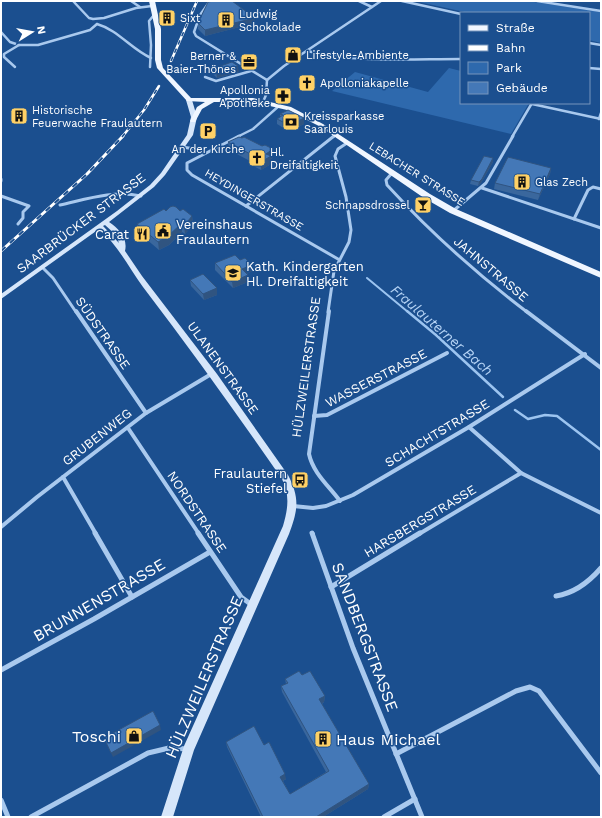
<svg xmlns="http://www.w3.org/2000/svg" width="602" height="818" font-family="'Work Sans',sans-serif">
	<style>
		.green { fill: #2e69ad }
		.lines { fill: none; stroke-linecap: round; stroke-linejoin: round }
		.stream-far1 { stroke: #9cc4f0; stroke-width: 2 }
		.stream { stroke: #9cc4f0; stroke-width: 2.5 }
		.street-far3 { stroke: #a9c9ee; stroke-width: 2.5 }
		.street-far2 { stroke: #a9c9ee; stroke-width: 3 }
		.street-far1 { stroke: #a9c9ee; stroke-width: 4 }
		.street { stroke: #a9c9ee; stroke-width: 5 }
		.secondary { fill: #d6e6fa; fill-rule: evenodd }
		.primary { fill: #f0f6ff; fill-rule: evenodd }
		.rail-far1-casing { stroke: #fff; stroke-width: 2.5 }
		.rail-casing { stroke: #fff; stroke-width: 3 }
		.rail-far1 { stroke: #1b4f8f; stroke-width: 1.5; stroke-dasharray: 4.5; stroke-linecap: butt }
		.rail { stroke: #1b4f8f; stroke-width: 2; stroke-dasharray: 6; stroke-linecap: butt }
		.wall { fill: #3a679d }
		.shaded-wall { fill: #305480 }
		.building { fill: #4478b7; stroke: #305480 }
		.labels { text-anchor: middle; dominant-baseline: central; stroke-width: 3; stroke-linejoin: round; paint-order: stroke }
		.far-poi-label { font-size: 11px; fill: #fff; stroke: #1b4f8f; text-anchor: start }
		.far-street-label { font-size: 11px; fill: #fff; stroke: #1b4f8f }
		.street-label { font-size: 13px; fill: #fff; stroke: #1b4f8f }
		.poi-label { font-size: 13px; fill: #fff; stroke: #1b4f8f; text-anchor: start }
		.water-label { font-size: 14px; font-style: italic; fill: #b5d3f5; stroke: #1b4f8f }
		.near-street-label { font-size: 16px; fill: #fff; stroke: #1b4f8f }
		.near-poi-label { font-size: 16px; fill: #fff; stroke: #1b4f8f; text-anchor: end }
	</style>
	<rect width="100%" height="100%" fill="#1b4f8f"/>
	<!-- green -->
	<g class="green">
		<path d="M415 1H528L601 12V43L589 40V13H469Z"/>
		<path d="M449 68 461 71V103H529L511 134 332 91 355 72 428 92Z"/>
	</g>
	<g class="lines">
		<!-- stream-far1 -->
		<path class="stream-far1" d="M367 278 408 312"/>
		<!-- stream -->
		<g class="stream">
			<path d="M407 311 436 335 503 397"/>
			<path d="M515 410 528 419 545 415 557 416 601 450"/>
		</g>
		<!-- street-far3 -->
		<g class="street-far3">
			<path d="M73 1 89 18 93 19 104 18 136 8 152 6"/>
			<path d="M131 1 140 7"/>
			<path d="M210 1 200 15 194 32 196 36 267 80"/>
			<path d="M359 1 372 7"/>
			<path d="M402 1 461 14"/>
			<path d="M537 1 601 11"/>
			<path d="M97 24C118 30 131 49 151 58"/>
			<path d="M1 32 10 42 19 45"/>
			<path d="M589 43 601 45"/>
			<path d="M307 51C358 63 409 59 461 59"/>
			<path d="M15 67 4 57V54L19 45H38L90 30 97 24"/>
			<path d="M150 67 151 45 149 21 154 15"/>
			<path d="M589 68 601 69"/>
			<path d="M205 77 216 81 251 71"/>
			<path d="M267 80 284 66 381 1"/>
			<path d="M263 102 266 95 267 80"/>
			<path d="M532 104 601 119"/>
			<path d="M599 119 601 113"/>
			<path d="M237 137 253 129 280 105"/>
			<path d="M333 137 336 135"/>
			<path d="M512 137 532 103"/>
		</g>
		<!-- street-far2 -->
		<g class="street-far2">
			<path d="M239 136 187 163V170L192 175 338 259"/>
			<path d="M182 147 195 149 205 153"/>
			<path d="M392 173 386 180 387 185C430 232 477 274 527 312"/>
			<path d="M1 179V181"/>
			<path d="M482 188 601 228"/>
			<path d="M1 196 29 206 23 212V218L18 224"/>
			<path d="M60 205C87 199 113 190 141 196"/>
			<path d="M246 206 334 136"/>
			<path d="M453 211 486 183 513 136"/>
			<path d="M574 219 588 190 593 187 601 189"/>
			<path d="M42 267 53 278 76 312"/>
			<path d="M328 312 334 271 349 242 351 230 346 197 335 156 338 149 347 143"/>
		</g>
		<!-- street-far1 -->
		<g class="street-far1">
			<path d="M76 311 146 413"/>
			<path d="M329 311 309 454C313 473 329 486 340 501"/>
			<path d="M526 311 601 368"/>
			<path d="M314 416 327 415 447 353"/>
			<path d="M469 427 521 473 601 513"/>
			<path d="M128 428 199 534"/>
			<path d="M63 477 96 534"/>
			<path d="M293 506 313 508 326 506 353 495 469 427 585 354"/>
			<path d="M1 527 37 497 146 413 213 373"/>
			<path d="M312 533 313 534"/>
			<path d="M419 534 521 473"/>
		</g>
		<!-- street -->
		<g class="street">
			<path d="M95 533 132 597"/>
			<path d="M198 533 241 597 252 605"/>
			<path d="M312 533 353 648 422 817"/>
			<path d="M331 587 420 533"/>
			<path d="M556 596C575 593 589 582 601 568"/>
			<path d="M1 670 94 619 210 552"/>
			<path d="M396 754 516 691 530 687 539 691 601 773"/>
			<path d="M1 800 8 817"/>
			<path d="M31 817 148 753 169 748 188 749"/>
			<path d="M384 817 415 799"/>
		</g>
		<!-- secondary -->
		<path class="secondary" d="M189 98 192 100 197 117 193 135 165 175 154 187 109 222C119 229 128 238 125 251L142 276 217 374 288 475C300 498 298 510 289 534L194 750 173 817H161L184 746 283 526C288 509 290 495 282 479 237 414 191 350 143 287 129 268 118 245 99 229L1 299V294L117 211 150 185 161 173 187 135 191 117 186 100ZM105 225 116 235 119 243 103 226Z"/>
		<!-- primary -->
		<path class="primary" d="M149 1H155L161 29V60L163 68 191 98H253L291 107 323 124 430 194 456 209 601 272V278L450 213 424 198 319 126 287 110 253 102H214L202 109 195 122H191L190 121 197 107 205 102 187 101 157 68 155 60V29Z"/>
		<!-- rail-far1 casing -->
		<g class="rail-far1-casing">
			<g id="rail-far1">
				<path d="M171 61 197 1"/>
				<path d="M122 137 144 110 159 86"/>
			</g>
		</g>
		<!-- rail casing -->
		<g class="rail-casing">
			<path id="rail" d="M1 251 87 174 123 136"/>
		</g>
		<!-- rail-far1 -->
		<use href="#rail-far1" class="rail-far1"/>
		<!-- rail -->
		<use href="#rail" class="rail"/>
	</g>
	<!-- wall -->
	<g class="wall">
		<path d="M198 23H255L205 36 198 29Z"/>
		<path d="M212 69 239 72 217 78 213 74Z"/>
		<path d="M280 114 304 118V124L296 128 293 126 287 130 277 124V119L280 117Z"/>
		<path d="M228 142 273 157 271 159V164L261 170 250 164V161L229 150Z"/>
		<path d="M493 158V162L481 183 478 186 470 184 471 180Z"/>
		<path d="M551 168 550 174 538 200 494 189 495 183Z"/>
		<path d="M166 211H180L192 216 193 225 185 234 182 232 169 245 159 250 138 232 137 224Z"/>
		<path d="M215 263 253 271 246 274 248 275V282L233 288 215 270Z"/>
		<path d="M190 280 217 295 204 300 191 286Z"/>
		<path d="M302 675 325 696 324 702 322 704 369 784 368 789 323 817H261L227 747 226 742 264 745 286 779 283 781 290 794 326 772 282 692 281 686 286 684 285 679Z"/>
	</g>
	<!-- shaded-wall -->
	<g class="shaded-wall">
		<path d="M255 18V23L205 36V30Z"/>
		<path d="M238 66 239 72 217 78 216 72Z"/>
		<path d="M304 118V124L296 128V122Z"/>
		<path d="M293 121V126L287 130V124Z"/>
		<path d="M273 149V157L271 159V164L261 170V162L266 154Z"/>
		<path d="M493 158V162L481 183 478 186 479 182Z"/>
		<path d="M551 168 550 174 538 200 540 194Z"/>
		<path d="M192 216 193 225 185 234 184 226Z"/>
		<path d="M181 224 182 232 169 245 159 250 158 242Z"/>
		<path d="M252 265 253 271 242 275V269Z"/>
		<path d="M248 275V282L233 288 232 282Z"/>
		<path d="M217 288V295L204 300 203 294Z"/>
		<path d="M325 696 324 702 319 705V699Z"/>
		<path d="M160 725 161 730 113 757 111 753Z"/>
		<path d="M285 774 286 779 281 782 280 777Z"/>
		<path d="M369 784 368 789 323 817H316Z"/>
	</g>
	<!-- building -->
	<g class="building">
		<path d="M214 1H232L255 18 205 30 198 23 208 2Z"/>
		<path d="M232 62 238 66 216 72 212 69Z"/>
		<path d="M288 110 304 118 296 122 293 121 287 124 277 119 283 115 280 114Z"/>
		<path d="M239 137 242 138 244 137 262 146 265 145 273 149 266 154 271 156 261 162 249 156 252 155 228 142Z"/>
		<path d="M484 156 493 158 482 179 479 182 471 180Z"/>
		<path d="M508 157 551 168 540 194 495 183Z"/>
		<path d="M173 206 176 207 180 211 183 209 192 216 184 226 181 224 167 237 158 242 137 224 164 209 166 211 170 207Z"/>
		<path d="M235 255 240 260 245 258 252 265 242 269 248 275 232 282 215 263Z"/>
		<path d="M203 274 217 288 203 294 190 280Z"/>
		<path d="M299 671 302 675 310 671 325 696 319 699 369 784 316 817H263L226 742 254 726 264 745 269 742 285 774 280 777 290 794 329 771 281 686 288 683 285 679Z"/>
		<path d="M153 711 160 725 111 753 104 738Z"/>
	</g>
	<!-- icons -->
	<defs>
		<g id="building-square" transform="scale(0.9)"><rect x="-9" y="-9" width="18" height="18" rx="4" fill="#ffd166" stroke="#1b4f8f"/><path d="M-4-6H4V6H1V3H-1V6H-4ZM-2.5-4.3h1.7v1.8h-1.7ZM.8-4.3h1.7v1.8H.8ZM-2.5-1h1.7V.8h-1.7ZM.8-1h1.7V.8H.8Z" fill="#111"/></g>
		<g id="shop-square" transform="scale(0.9)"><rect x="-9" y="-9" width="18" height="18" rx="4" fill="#ffd166" stroke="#1b4f8f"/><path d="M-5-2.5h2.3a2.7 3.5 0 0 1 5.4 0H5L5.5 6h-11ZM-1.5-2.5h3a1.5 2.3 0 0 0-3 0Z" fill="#111"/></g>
		<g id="office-square" transform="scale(0.9)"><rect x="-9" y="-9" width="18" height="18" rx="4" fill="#ffd166" stroke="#1b4f8f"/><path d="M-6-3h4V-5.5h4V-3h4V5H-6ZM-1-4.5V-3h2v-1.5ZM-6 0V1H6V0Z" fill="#111"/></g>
		<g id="church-square" transform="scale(0.9)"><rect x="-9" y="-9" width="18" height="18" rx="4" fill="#ffd166" stroke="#1b4f8f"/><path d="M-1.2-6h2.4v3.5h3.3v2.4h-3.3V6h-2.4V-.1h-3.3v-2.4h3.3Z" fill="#111"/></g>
		<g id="pharmacy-square" transform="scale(0.9)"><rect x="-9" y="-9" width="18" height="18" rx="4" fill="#ffd166" stroke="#1b4f8f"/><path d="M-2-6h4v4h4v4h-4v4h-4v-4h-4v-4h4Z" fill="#111"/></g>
		<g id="bank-square" transform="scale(0.9)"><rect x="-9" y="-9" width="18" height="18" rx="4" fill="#ffd166" stroke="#1b4f8f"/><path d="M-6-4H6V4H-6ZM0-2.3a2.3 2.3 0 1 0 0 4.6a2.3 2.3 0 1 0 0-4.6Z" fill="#111"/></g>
		<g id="parking-square" transform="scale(0.9)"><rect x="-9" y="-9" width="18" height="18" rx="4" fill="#ffd166" stroke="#1b4f8f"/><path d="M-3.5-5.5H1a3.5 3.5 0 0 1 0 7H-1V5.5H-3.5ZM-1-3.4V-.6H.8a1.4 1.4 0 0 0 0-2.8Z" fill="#111"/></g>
		<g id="bar-square" transform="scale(0.9)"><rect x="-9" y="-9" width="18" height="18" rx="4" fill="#ffd166" stroke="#1b4f8f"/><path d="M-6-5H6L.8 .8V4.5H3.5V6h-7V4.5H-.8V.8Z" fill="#111"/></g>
		<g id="civic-square" transform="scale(0.9)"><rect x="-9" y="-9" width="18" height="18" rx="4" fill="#ffd166" stroke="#1b4f8f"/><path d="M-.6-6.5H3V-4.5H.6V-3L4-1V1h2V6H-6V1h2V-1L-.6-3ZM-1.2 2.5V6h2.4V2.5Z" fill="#111"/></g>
		<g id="restaurant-square" transform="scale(0.9)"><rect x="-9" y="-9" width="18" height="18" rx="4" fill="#ffd166" stroke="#1b4f8f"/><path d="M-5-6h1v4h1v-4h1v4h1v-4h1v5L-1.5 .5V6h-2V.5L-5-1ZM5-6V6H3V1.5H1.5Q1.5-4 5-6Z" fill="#111"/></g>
		<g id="school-square" transform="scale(0.9)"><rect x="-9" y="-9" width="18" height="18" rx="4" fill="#ffd166" stroke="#1b4f8f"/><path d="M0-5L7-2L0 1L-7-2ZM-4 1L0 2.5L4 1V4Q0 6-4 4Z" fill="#111"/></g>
		<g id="bus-square" transform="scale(0.9)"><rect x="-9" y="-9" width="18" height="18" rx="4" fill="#ffd166" stroke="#1b4f8f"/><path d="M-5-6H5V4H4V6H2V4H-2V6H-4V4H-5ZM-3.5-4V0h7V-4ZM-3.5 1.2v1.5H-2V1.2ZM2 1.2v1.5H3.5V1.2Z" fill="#111"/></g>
	</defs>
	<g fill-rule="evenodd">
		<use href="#building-square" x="167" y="18"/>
		<use href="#building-square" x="226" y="20"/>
		<use href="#shop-square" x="293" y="55"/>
		<use href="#office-square" x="249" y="62"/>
		<use href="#church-square" x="307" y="83"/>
		<use href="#pharmacy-square" x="283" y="96"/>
		<use href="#building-square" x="19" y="116"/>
		<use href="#bank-square" x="291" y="122"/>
		<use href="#parking-square" x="208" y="131"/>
		<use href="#church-square" x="257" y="158"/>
		<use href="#building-square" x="522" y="182"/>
		<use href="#bar-square" x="423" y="205"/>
		<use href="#civic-square" x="163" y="231"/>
		<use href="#restaurant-square" x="142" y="234"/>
		<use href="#school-square" x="233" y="273"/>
		<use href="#bus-square" x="300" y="480"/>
		<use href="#shop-square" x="134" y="736"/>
		<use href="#building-square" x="323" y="739"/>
	</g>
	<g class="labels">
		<!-- far-poi labels -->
		<g class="far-poi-label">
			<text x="239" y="14">Ludwig<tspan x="239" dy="13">Schokolade</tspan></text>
			<text x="180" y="18">Sixt</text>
			<text x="306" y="55">Lifestyle-Ambiente</text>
			<text x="236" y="56" text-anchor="end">Berner &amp;<tspan x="236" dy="13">Baier-Thönes</tspan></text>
			<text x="320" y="83">Apolloniakapelle</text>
			<text x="270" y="90" text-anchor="end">Apollonia<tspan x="270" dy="13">Apotheke</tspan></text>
			<text x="32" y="110">Historische<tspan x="32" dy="13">Feuerwache Fraulautern</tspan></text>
			<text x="304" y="116">Kreissparkasse<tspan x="304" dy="13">Saarlouis</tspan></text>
			<text x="208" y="149" text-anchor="middle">An der Kirche</text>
			<text x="270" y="152">Hl.<tspan x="270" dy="13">Dreifaltigkeit</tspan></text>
			<text x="535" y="182">Glas Zech</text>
			<text x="410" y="205" text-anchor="end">Schnapsdrossel</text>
		</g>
		<!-- far-street labels -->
		<g class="far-street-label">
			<text transform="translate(417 174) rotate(32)">LEBACHER STRASSE</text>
			<text transform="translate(254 200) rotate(30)">HEYDINGERSTRASSE</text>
		</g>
		<!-- street labels -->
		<g class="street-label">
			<text transform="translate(81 223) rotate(-37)">SAARBRÜCKER STRASSE</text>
			<text transform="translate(491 269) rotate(40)">JAHNSTRASSE</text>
			<text transform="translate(103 333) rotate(55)">SÜDSTRASSE</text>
			<text transform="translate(306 367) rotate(-82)">HÜLZWEILERSTRASSE</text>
			<text transform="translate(223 368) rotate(54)">ULANENSTRASSE</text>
			<text transform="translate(376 378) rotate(-27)">WASSERSTRASSE</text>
			<text transform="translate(437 433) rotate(-31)">SCHACHTSTRASSE</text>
			<text transform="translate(97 437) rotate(-38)">GRUBENWEG</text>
			<text transform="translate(197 512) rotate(56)">NORDSTRASSE</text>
			<text transform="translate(420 521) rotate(-31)">HARSBERGSTRASSE</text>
		</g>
		<!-- poi labels -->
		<g class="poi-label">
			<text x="176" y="224">Vereinshaus<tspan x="176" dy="15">Fraulautern</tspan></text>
			<text x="129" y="234" text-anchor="end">Carat</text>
			<text x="246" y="266">Kath. Kindergarten<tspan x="246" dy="15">Hl. Dreifaltigkeit</tspan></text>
			<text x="287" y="473" text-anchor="end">Fraulautern<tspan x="287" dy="15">Stiefel</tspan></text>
		</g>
		<!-- water labels -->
		<g class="water-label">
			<text transform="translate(442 330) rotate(41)">Fraulauterner Bach</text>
		</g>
		<!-- near-street labels -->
		<g class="near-street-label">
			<text transform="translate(99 600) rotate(-30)">BRUNNENSTRASSE</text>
			<text transform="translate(365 637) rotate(69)">SANDBERGSTRASSE</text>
			<text transform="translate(204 677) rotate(-67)">HÜLZWEILERSTRASSE</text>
		</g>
		<!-- near-poi labels -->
		<g class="near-poi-label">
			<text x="121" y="736">Toschi</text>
			<text x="336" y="739" text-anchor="start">Haus Michael</text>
		</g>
	</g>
	<!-- border -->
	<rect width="602" height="818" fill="none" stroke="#ffffff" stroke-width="4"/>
	<!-- legend -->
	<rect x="460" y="12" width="130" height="92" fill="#1b4f8f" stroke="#7695bc"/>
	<rect x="468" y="25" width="20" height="6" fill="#f0f6ff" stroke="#7695bc"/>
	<text x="496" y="32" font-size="12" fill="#ffffff">Straße</text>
	<rect x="468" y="45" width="20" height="6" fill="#ffffff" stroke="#7695bc"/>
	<text x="496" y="52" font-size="12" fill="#ffffff">Bahn</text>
	<rect x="468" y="62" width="20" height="12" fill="#2e69ad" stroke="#7695bc"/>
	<text x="496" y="72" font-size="12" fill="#ffffff">Park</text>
	<rect x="468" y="82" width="20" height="12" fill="#4478b7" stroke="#7695bc"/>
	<text x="496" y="92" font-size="12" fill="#ffffff">Gebäude</text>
	<!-- north arrow -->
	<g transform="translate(32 32) rotate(79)" stroke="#1b4f8f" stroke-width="3" paint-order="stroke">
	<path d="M0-3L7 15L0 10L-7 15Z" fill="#ffffff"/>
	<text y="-6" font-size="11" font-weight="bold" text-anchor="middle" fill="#ffffff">N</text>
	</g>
</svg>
